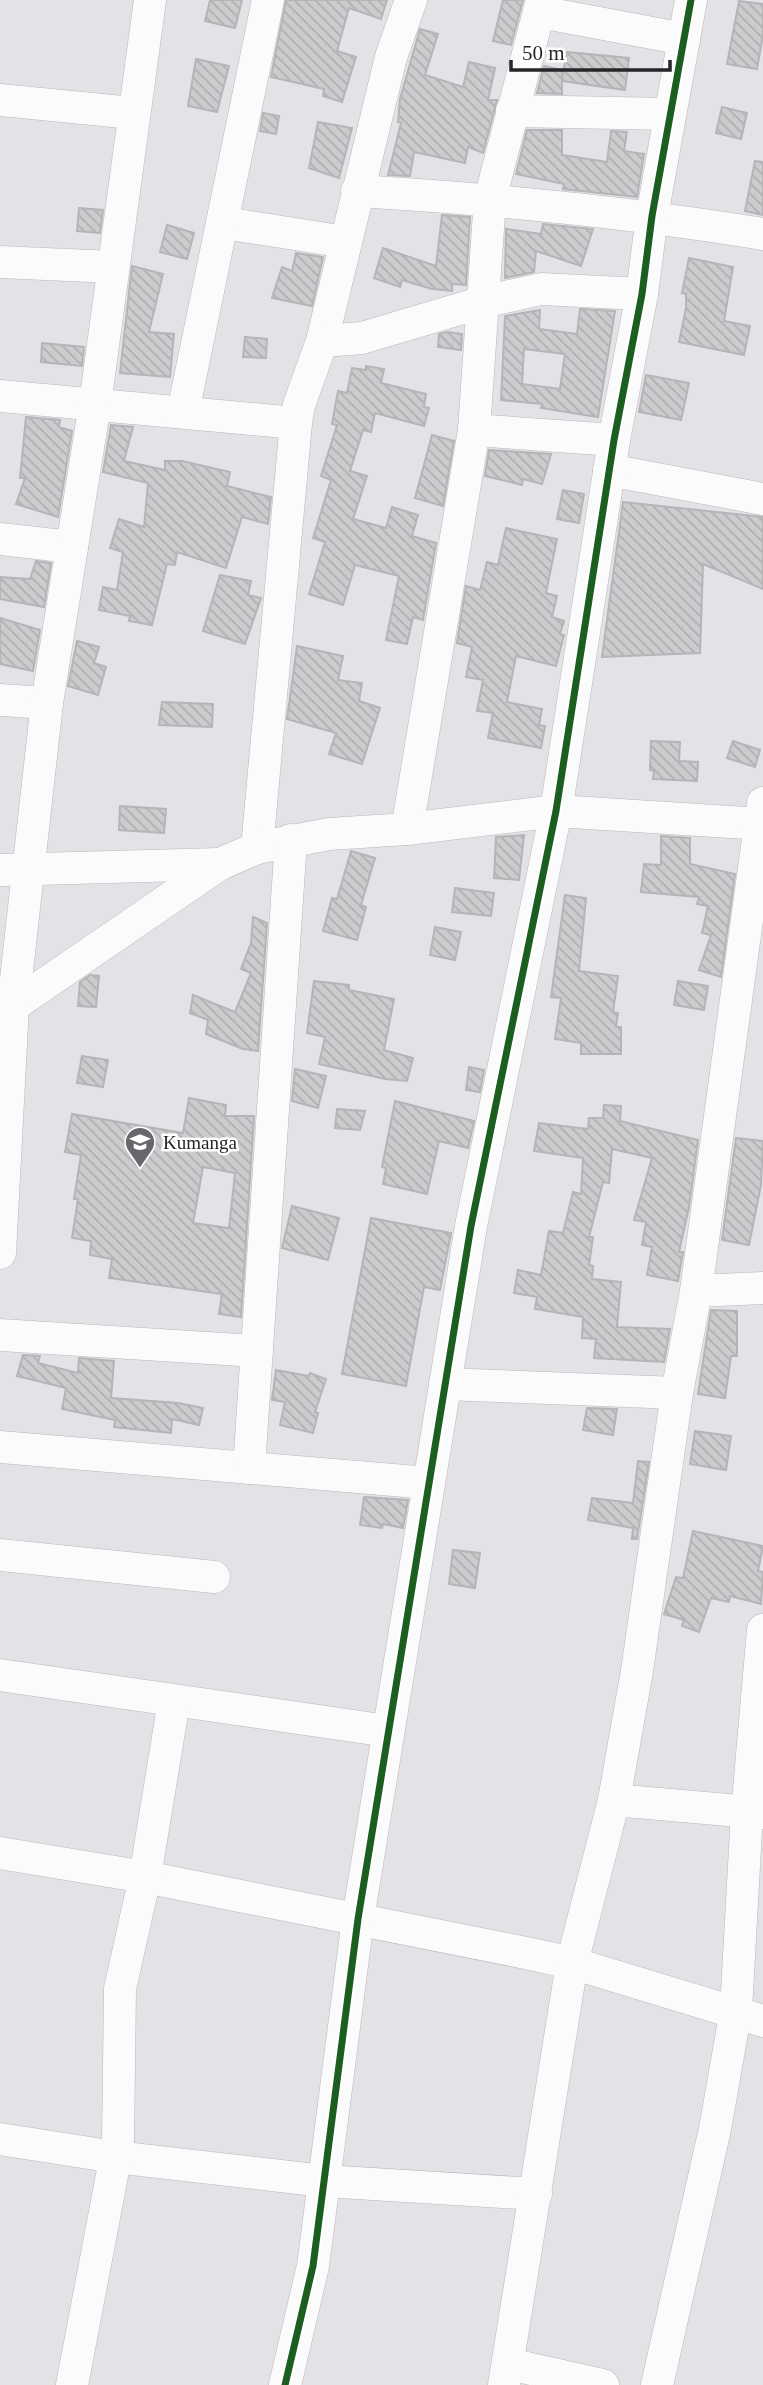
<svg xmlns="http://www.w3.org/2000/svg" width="763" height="2385" font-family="Georgia,serif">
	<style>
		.building { fill: url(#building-back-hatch); stroke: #b5b5b8; stroke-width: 2; fill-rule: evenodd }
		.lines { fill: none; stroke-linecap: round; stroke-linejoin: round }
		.minor-casing { stroke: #b8b8bb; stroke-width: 33 }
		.minor { stroke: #fbfbfb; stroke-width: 32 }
		.cycleway-casing { stroke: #fff; stroke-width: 11 }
		.cycleway { stroke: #1b5e20; stroke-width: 7 }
		.labels { text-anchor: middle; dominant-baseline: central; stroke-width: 5; stroke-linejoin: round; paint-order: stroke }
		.poi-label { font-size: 19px; fill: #262629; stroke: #fff; text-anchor: start }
	</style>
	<defs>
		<pattern id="building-back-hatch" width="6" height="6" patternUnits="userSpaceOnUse" patternTransform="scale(1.75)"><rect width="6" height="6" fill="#cccccf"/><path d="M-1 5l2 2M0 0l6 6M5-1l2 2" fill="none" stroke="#afafb2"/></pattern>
	</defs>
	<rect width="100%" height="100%" fill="#e3e3e7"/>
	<!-- building -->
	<g class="building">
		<path d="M210 0H242L235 28 205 21Z"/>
		<path d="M286 0H387L381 19 349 8 337 51 356 57 342 102 323 96 324 89 271 77Z"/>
		<path d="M503 0H523L511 45 493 41Z"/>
		<path d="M739 1 763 4V35L757 69 727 64Z"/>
		<path d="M420 29 438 34 425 75 463 87 469 62 495 68 488 100H497L483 153 468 147 465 163 414 152 410 176 388 175 401 123 398 122 400 99Z"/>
		<path d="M567 52 629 58 625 90 562 81V94L537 93 544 66 562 70V78Z"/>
		<path d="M196 59 229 66 217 112 188 106Z"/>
		<path d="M722 107 747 113 741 139 716 133Z"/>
		<path d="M263 113 279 116 276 134 260 131Z"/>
		<path d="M318 122 352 128 339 178 309 168Z"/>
		<path d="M527 130H562V155L607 162 611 131 627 132 624 151 644 154 637 197 563 189 564 184 516 174Z"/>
		<path d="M755 161 763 162V215L745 211Z"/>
		<path d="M79 208 103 210 100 233 77 231Z"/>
		<path d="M442 215 470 217 466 285 452 284V291L432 289 402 280 400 287 374 278 383 248 436 266Z"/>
		<path d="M543 224 593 229 581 266 536 251 534 272 505 278 506 229 541 234Z"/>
		<path d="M167 225 194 233 187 259 160 252Z"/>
		<path d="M296 253 323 257 312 306 272 298 282 267 292 271Z"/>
		<path d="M689 258 733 267 724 321 750 326 744 355 679 342 686 308V294L682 293Z"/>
		<path d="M132 266 163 274 149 332 174 334 170 377 120 373Z"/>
		<path d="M580 309 615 311 598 417 541 408 542 404 501 400 505 316 540 310 539 329 577 334ZM524 349 565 354 560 389 522 384Z"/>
		<path d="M447 332 462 334 461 350 438 347 439 334Z"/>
		<path d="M245 337 267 339 266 358 243 357Z"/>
		<path d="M42 343 84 347 82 366 41 362Z"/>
		<path d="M366 366 384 369 381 383 426 394 424 407 429 408 424 426 375 413 371 432 363 430 350 471 367 476 353 519 386 528 392 507 418 515 412 536 436 543 423 620 413 617 407 644 386 640 399 576 355 565 343 605 309 594 325 542 313 538 331 480 321 476 337 425 332 424 338 391 347 393 352 368 366 370Z"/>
		<path d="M646 375 689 383 681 420 639 412Z"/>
		<path d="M26 417 60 420 59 427 72 431 58 517 16 504 25 478H20Z"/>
		<path d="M111 425 133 427 124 461 165 470V461H182L230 472 227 486 271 497 268 524 242 517 226 568 177 552 175 565 167 564 152 625 129 621 130 616 99 610 103 587 117 590 123 552 110 548 119 519 144 527 148 483 103 472Z"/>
		<path d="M432 435 454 441 443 506 415 498Z"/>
		<path d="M489 450 551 454 542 484 523 479 522 485 485 476Z"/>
		<path d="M563 490 584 494 579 523 557 519Z"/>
		<path d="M623 502 763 517V589L703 564 700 653 602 657Z"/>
		<path d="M506 528 557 539 546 593 557 596 552 617 564 621 560 634 564 635 556 666 516 656 507 702 542 709 539 725 545 726 541 748 488 738 493 713 477 711 483 680 466 677 472 647 457 643 466 586 480 590 487 562 498 565Z"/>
		<path d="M36 561 51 563 44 607 0 599V577L30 579Z"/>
		<path d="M220 575 251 581 248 595 261 598 245 644 203 631Z"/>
		<path d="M0 618 40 630 33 671 0 664Z"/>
		<path d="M77 641 99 647 94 663 106 667 98 695 68 686Z"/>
		<path d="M297 646 343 656 338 680 362 683 359 701 380 708 362 764 329 754 336 733 287 719Z"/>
		<path d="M162 702 213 704 212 727 159 725Z"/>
		<path d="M651 741 680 742 679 761 698 762 697 781 653 779 654 771 650 770Z"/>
		<path d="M733 741 760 750 755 767 727 758Z"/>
		<path d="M120 806 166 809 164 833 119 830Z"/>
		<path d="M524 835 519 880 494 878 496 837Z"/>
		<path d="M661 836 690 838V864L735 874 721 977 699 970 711 935 702 933 708 906 697 904 699 897 641 892 644 864 661 865Z"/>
		<path d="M351 851 375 858 361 905 366 907 357 940 323 931 332 898 337 899Z"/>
		<path d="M455 888 494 893 491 916 452 912Z"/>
		<path d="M565 895 586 898 579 971 618 976 613 1012 618 1013 616 1027H621V1054H581V1043L555 1039 561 998 551 997Z"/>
		<path d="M253 917 267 923 258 1051 243 1049 206 1034 208 1020 190 1013 193 995 235 1012 251 973 241 969 251 943Z"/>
		<path d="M435 927 461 932 455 960 430 955Z"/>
		<path d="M90 975 99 976 96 1007 78 1006 80 982Z"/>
		<path d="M314 981 349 985V990L394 999 384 1050 413 1058 407 1081 385 1079 319 1064 325 1037 307 1033Z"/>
		<path d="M678 981 708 986 704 1010 674 1005Z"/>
		<path d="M82 1056 108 1060 103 1087 77 1083Z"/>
		<path d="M469 1067 484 1070 480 1092 466 1090Z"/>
		<path d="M295 1069 326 1076 318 1108 292 1101Z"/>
		<path d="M189 1098 226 1105 225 1116H254L241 1317 219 1314 222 1294 109 1278 112 1259 90 1255 91 1241 72 1238 78 1199H74L81 1155 65 1152 72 1114 183 1133ZM203 1167 235 1173 229 1228 193 1223Z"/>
		<path d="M395 1101 474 1121 468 1148 439 1141 427 1194 383 1184 386 1168 382 1167Z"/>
		<path d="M604 1105 621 1106 620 1121 698 1140 689 1207 679 1252H683L678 1281 647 1275 652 1247 642 1245 646 1222 634 1220 652 1158 612 1149 609 1183 603 1182 589 1237H593L589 1265 593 1266 592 1279 621 1282 617 1327 670 1329 664 1362 594 1358 596 1339 582 1338 583 1317 535 1309 537 1297 514 1293 518 1270 541 1275 549 1231 563 1233 573 1192 581 1194 583 1158 534 1151 539 1123 588 1129 589 1118H603Z"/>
		<path d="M337 1109 365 1111 360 1130 335 1128Z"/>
		<path d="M736 1138 763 1141 761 1185 749 1245 722 1240Z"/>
		<path d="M292 1206 339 1218 328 1260 282 1248Z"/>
		<path d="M371 1218 451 1233 440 1290 424 1287 406 1386 342 1374Z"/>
		<path d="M711 1310 737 1311V1356H731L725 1398 698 1394Z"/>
		<path d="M23 1355 40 1356 38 1363 78 1373 79 1358 114 1361 111 1398 178 1403 203 1408 199 1425 172 1419 171 1433 114 1427 115 1420 62 1409 66 1388 17 1376Z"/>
		<path d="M276 1370 309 1376 310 1373 326 1379 315 1412 318 1413 313 1433 280 1425 285 1402 272 1400Z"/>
		<path d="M587 1408 617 1409 613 1435 583 1430Z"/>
		<path d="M695 1431 731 1436 726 1470 690 1464Z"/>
		<path d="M638 1461 649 1462 637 1539H632L633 1528 588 1520 592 1498 633 1503Z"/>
		<path d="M364 1497 408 1500 403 1528 383 1524 382 1528 360 1525Z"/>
		<path d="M693 1531 763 1546 758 1571 763 1572 761 1604 730 1596 729 1602 711 1598 699 1632 682 1626 684 1620 664 1614 676 1577 683 1578Z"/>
		<path d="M453 1550 480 1553 475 1588 449 1584Z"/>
	</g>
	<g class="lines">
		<!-- minor casing -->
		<g class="minor-casing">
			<g id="minor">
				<path d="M540 12 684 39"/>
				<path d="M0 100 133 113"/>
				<path d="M512 111 670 114"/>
				<path d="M357 191C494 199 628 212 763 234"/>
				<path d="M224 223 346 242"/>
				<path d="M0 262 113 267"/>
				<path d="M322 341 391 57 411 0"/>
				<path d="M0 396 296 423"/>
				<path d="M183 412 268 0"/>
				<path d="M474 430 614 440"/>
				<path d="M609 470 763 499"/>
				<path d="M0 539 72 547"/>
				<path d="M0 700 47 703"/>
				<path d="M407 829 474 430 490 199 542 0"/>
				<path d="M257 848 296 423 299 405 322 341 362 338 483 302 541 289 642 294"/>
				<path d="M0 870 220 864"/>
				<path d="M1 1014 220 864 257 848 329 834 407 829 556 811 763 824"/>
				<path d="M0 1253 13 1006 47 703 95 404 150 0"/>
				<path d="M696 1291 763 1288"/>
				<path d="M0 1335 257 1351"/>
				<path d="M445 1384 677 1393"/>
				<path d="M0 1447 429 1483"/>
				<path d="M249 1468 291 840"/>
				<path d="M0 1555 214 1577"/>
				<path d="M0 1675 388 1731"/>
				<path d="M614 1800 763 1813"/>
				<path d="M0 1853 145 1877 526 1953 572 1963 763 2021"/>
				<path d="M0 2139 115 2157 324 2181 536 2194"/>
				<path d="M509 2364 603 2385"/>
				<path d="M72 2385 118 2144 120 1989 145 1877 174 1701"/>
				<path d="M285 2385 313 2266 358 1919 471 1226 556 811 614 440 642 294 652 216 691 0"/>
				<path d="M504 2385 572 1963 614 1800 637 1671 677 1393 696 1291 763 803"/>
				<path d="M657 2385 715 2129 736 2010 747 1812 763 1630"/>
			</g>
		</g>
		<!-- minor -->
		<use href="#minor" class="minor"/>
		<!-- cycleway casing -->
		<g class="cycleway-casing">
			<path id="cycleway" d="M285 2385 313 2266 358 1919 471 1226 556 811 614 440 642 294 652 216 691 0"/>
		</g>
		<!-- cycleway -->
		<use href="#cycleway" class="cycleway"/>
	</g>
	<!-- icons -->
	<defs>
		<g id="school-pin" transform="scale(1.575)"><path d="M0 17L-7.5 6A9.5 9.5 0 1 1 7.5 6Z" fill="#68686c" stroke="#fff"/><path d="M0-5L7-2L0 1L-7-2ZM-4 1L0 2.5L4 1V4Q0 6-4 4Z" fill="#fff"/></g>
	</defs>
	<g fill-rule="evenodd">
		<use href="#school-pin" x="140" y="1142"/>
	</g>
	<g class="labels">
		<!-- poi labels -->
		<g class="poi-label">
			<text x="163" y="1142">Kumanga</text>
		</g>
	</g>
	<!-- scale -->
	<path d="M511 60v10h159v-10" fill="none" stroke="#262629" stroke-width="3.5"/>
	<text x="522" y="60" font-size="21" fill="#262629" stroke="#ffffff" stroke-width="5" paint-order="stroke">50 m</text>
</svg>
